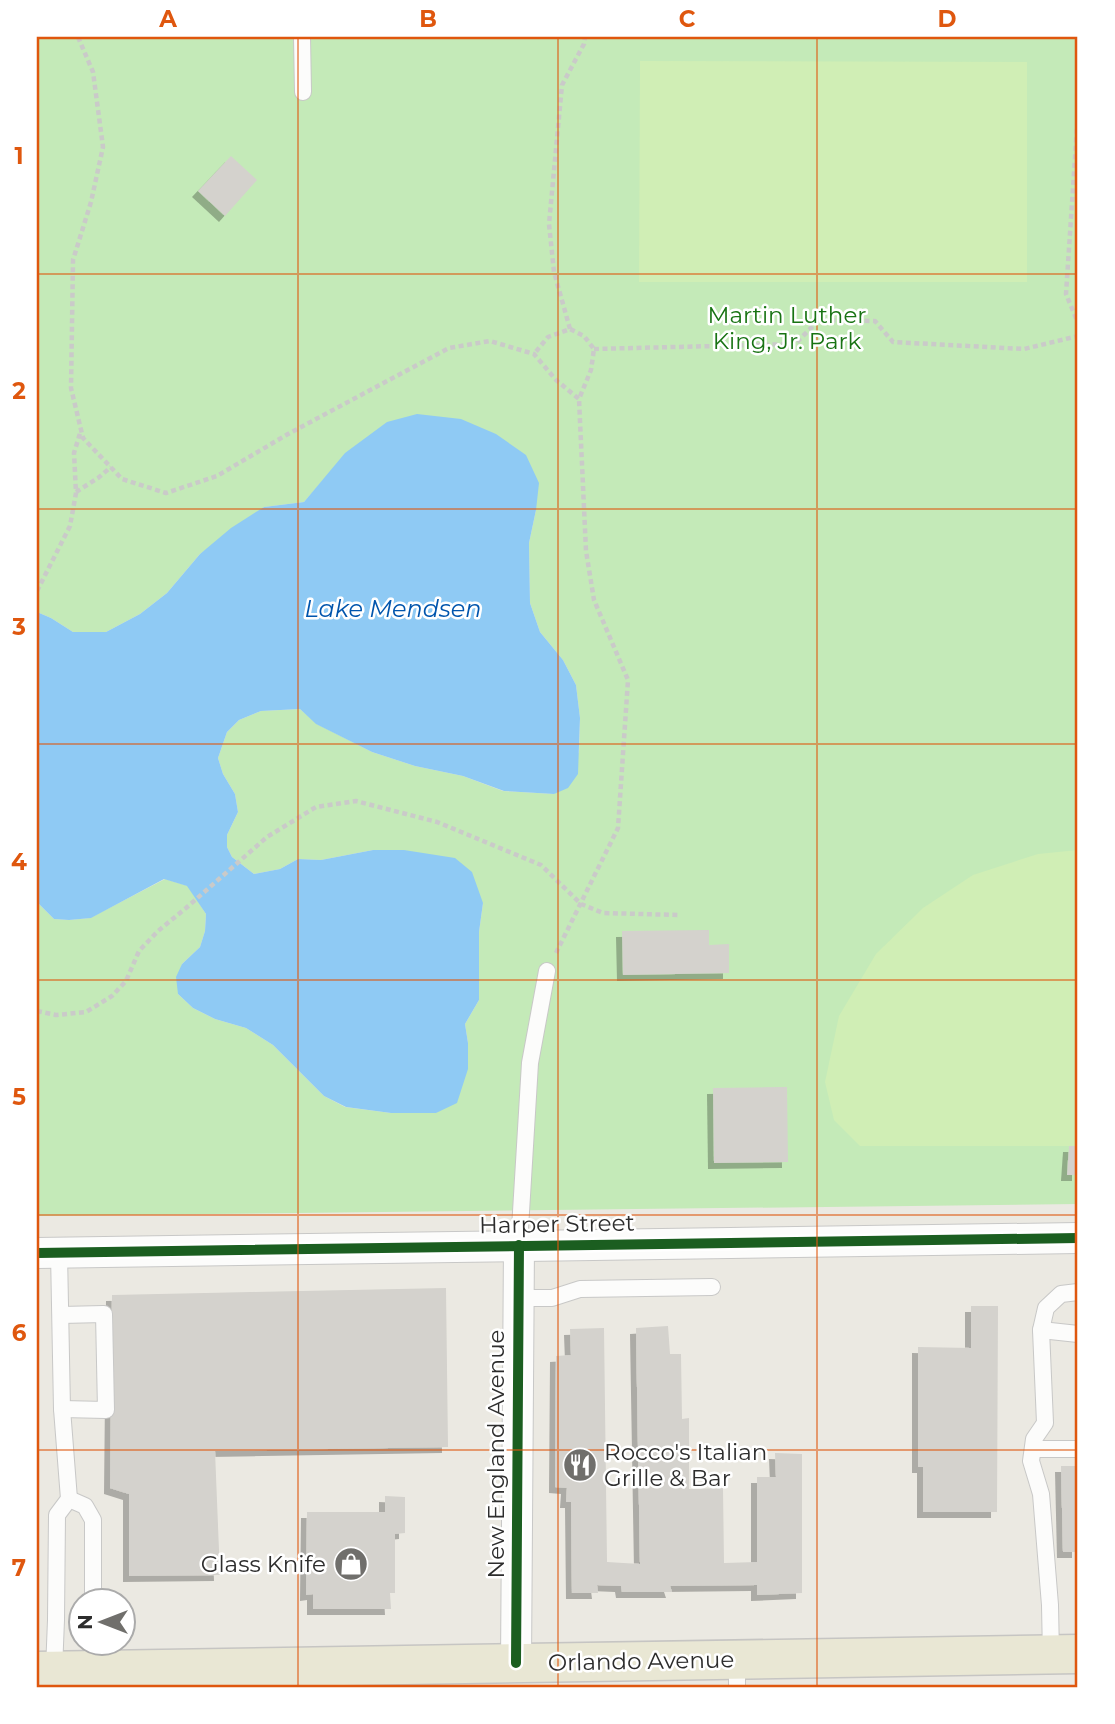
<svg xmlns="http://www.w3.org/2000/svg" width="1115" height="1724" font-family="Montserrat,sans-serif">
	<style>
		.green { fill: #c4eab8 }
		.pitch { fill: #d0eeb5 }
		.water { fill: #8fcaf4 }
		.building { fill: #d4d2cd; filter: url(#shadow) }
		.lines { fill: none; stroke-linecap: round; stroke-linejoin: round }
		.service-casing { stroke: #c8c8c7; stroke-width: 18 }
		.minor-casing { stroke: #c8c8c7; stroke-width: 32 }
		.primary-casing { stroke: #c6c5c3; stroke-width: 41 }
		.path { stroke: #cacac9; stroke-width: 4.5; stroke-dasharray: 5 3.5; stroke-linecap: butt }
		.service { stroke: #fcfcfb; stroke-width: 16 }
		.minor { stroke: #fcfcfb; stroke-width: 30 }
		.primary { stroke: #e9e7d4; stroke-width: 38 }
		.cycleway-casing { stroke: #fff; stroke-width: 15 }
		.cycleway { stroke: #1b5e20; stroke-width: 10 }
		.grid { fill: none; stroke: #df570e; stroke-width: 2; stroke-opacity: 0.55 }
		.labels { text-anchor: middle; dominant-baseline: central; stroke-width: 5; stroke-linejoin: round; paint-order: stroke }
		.park-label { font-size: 23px; fill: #187313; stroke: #fff }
		.street-label { font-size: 23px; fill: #2d2d2d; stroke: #fff }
		.poi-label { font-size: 23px; fill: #2d2d2d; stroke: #fff; text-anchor: start }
		.water-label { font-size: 24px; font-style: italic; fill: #0055ad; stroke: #fff }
		.neatline { fill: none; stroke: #df570e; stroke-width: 2.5 }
		.grid-label { font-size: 23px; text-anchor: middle; font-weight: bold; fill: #df570e }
	</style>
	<defs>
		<filter id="shadow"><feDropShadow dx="-6" dy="6" stdDeviation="0" flood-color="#0004"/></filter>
	</defs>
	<rect width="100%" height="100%" fill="#ebe9e2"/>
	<!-- green -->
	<path class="green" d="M37 37H1078V1204L37 1216V902L54 919 69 920 90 918 165 879 188 886 206 914 205 931 200 947 182 964 178 994 193 1008 215 1019 246 1028 273 1045 324 1096 345 1107 391 1113H436L468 1043 465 1024 479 1000V932L483 903 373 850 321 860 298 859 280 869 254 874 232 857 227 847V835L238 812 235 794 223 774 218 758 227 732 239 720 261 711 300 709 317 724 372 752 415 766 463 776 503 791 554 794 579 752 580 718 576 685 563 660 540 632 530 603 529 543 536 510 324 479 304 502 264 507 200 554 167 593 140 614 106 632H73L51 618 37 612Z"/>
	<!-- pitch -->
	<g class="pitch">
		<path d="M640 61 1027 62V282H639Z"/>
		<path d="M1078 850V1146H860L834 1120 825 1082 839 1016 876 954 923 908 973 875 1038 854Z"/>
	</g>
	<!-- water -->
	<path class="water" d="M417 414 461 419 496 434 526 455 539 483 536 510 529 543 530 603 540 632 563 660 576 685 580 718 578 774 568 788 554 794 504 791 463 776 415 766 372 752 316 724 300 709 261 711 239 720 227 732 218 758 223 774 235 794 238 812 227 835V847L232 857 254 874 280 869 298 859 321 860 373 850H404L455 858 472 872 483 903 479 932V1000L465 1024 468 1043V1069L457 1103 436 1113H391L346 1107 324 1096 273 1045 246 1028 215 1019 193 1008 178 994 176 977 182 964 200 947 205 931 206 914 187 886 164 879 91 918 69 920 54 919 37 902V612L51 618 73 632H106L140 614 167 593 200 554 231 528 264 507 304 502 345 453 387 422Z"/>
	<!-- building -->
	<g class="building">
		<path d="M231 156 257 180 225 216 198 191Z"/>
		<path d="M709 930V945L729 944V973L623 975 622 931Z"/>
		<path d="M787 1087 788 1162 714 1163 713 1088Z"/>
		<path d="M1069 1146H1078V1175H1067Z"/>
		<path d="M446 1288 448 1447 215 1451 220 1575 129 1576V1494L110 1488 112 1295Z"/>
		<path d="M971 1306H998L997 1512H923V1467H918V1347L971 1348Z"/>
		<path d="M668 1326 670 1354H681L682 1419 689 1418V1489L723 1488 724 1563 757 1562V1477H776L775 1453 802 1454V1593L757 1595V1585L670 1586 672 1592H622L621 1586 597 1585 598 1593H572L571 1502H566L567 1488 555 1487 556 1356 571 1355 570 1329 604 1328 607 1562 640 1564 636 1328Z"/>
		<path d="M1061 1466H1078V1552H1063Z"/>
		<path d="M385 1496 405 1497V1533L395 1534V1593H390L391 1609H313V1594L306 1595 307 1512H385Z"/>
	</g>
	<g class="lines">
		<!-- service casing -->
		<g class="service-casing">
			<g id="service">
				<path d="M302 37 303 92"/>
				<path d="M519 1245 530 1063 547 971"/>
				<path d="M518 1298H552L580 1289 712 1287"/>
				<path d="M61 1315 104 1314 106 1410 62 1409"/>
				<path d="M1041 1330 1078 1334"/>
				<path d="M1033 1449H1078"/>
				<path d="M69 1499 85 1506 93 1520V1602"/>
				<path d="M1051 1655 1050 1605 1041 1494 1031 1461 1034 1439 1045 1423 1041 1330 1046 1308 1061 1294 1078 1292"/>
				<path d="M737 1660V1687"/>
				<path d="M54 1670 56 1620 57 1515 69 1499 62 1409 59 1253"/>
				<path d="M92 1670 93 1644"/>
			</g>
		</g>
		<!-- minor casing -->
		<g class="minor-casing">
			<g id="minor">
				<path d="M37 1253 1078 1238"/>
				<path d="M516 1663 519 1245"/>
			</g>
		</g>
		<!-- primary casing -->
		<g class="primary-casing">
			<path id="primary" d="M37 1671 1078 1654"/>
		</g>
		<!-- path -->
		<g class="path">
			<path d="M78 37 93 72 103 147 91 202 73 260 71 388 83 438 122 479 166 493 217 476 288 434 449 348 490 341 534 354 556 380 579 399 591 370 594 349 584 336 570 329 548 337 534 354"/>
			<path d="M1078 112 1066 294 1078 323"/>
			<path d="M570 329 554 272 549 224 562 85 584 44 585 37"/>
			<path d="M594 349 795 344 819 320 875 321 893 342 1024 349 1078 336"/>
			<path d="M76 492 98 478 111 467"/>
			<path d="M37 591 70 526 76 493 74 453 81 430"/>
			<path d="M556 953 618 828 628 680 594 600 586 551 579 399"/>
			<path d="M37 1011 56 1015 86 1012 112 996 126 981 139 951 158 931 186 908 267 837 316 807 356 801 437 822 541 865 581 904 603 913 678 915"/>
		</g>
		<!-- service -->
		<use href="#service" class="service"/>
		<!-- minor -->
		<use href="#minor" class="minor"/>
		<!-- primary -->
		<use href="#primary" class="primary"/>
		<!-- cycleway casing -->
		<g class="cycleway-casing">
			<g id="cycleway">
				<path d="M37 1253 1078 1238"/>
				<path d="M516 1663 519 1245"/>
			</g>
		</g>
		<!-- cycleway -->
		<use href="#cycleway" class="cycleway"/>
	</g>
	<!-- grid -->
	<path class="grid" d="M298 37V1687M558 37V1687M817 37V1687M37 274H1078M37 509H1078M37 744H1078M37 980H1078M37 1215H1078M37 1450H1078"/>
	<!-- icons -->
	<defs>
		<g id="restaurant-disc" transform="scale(1.75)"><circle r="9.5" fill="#706f6c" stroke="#fff"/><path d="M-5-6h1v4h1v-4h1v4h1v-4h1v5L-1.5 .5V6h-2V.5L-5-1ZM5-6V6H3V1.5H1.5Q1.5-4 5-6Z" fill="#fff"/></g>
		<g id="shop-disc" transform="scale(1.75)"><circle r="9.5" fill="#706f6c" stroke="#fff"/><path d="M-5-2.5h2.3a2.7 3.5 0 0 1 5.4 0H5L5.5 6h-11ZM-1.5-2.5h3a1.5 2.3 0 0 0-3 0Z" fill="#fff"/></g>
	</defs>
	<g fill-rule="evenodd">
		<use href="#restaurant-disc" x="580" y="1465"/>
		<use href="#shop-disc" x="351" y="1564"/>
	</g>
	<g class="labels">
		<!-- park labels -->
		<g class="park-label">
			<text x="787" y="315">Martin Luther<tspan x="787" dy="26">King, Jr. Park</tspan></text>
		</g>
		<!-- street labels -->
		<g class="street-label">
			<text transform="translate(557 1224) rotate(-1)">Harper Street</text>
			<text transform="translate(496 1454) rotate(-90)">New England Avenue</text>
			<text transform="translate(641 1661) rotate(-1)">Orlando Avenue</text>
		</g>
		<!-- poi labels -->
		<g class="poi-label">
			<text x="604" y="1452">Rocco's Italian<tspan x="604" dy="26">Grille &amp; Bar</tspan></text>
			<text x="326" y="1564" text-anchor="end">Glass Knife</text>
		</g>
		<!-- water labels -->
		<g class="water-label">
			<text x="393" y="608">Lake Mendsen</text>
		</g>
	</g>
	<!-- border -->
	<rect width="1115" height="1724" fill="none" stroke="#ffffff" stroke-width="77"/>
	<!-- north arrow -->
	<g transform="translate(102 1622) rotate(270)"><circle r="33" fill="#ffffff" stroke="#ababab" stroke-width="2"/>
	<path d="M0-5L12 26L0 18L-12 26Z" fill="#706f6c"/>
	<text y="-10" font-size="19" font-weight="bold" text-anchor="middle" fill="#2d2d2d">N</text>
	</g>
	<rect x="38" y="38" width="1038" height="1648" class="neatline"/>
	<g class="grid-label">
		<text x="168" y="27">A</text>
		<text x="428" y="27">B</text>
		<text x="687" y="27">C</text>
		<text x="947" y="27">D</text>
		<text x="19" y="164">1</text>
		<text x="19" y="399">2</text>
		<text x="19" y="635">3</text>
		<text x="19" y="870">4</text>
		<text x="19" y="1105">5</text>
		<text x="19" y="1341">6</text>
		<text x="19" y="1576">7</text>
	</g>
</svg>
